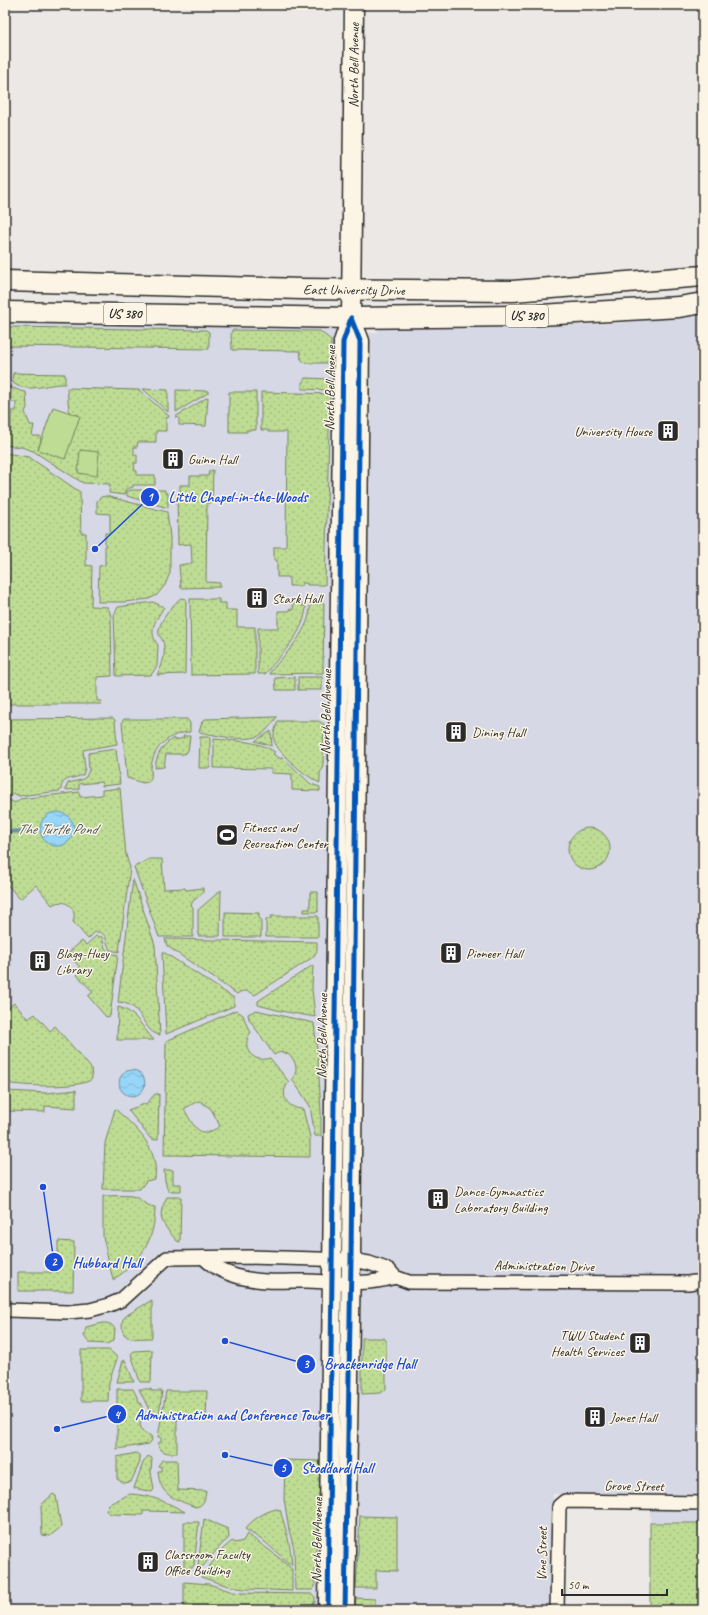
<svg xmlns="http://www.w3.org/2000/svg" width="708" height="1615" font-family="Caveat,sans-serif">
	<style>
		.built { fill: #d7d8e5 }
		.grass { fill: url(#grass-dots); stroke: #748460; fill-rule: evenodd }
		.pitch { fill: #bedc94; stroke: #748460 }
		.water { fill: url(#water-waves); stroke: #6c92a6 }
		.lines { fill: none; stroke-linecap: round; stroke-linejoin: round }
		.stream { stroke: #6c92a6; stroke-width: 4 }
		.minor-casing { stroke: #2b2b2b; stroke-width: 16 }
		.secondary-casing { stroke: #2b2b2b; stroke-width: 21 }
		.primary-casing { stroke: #2b2b2b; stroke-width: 23 }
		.minor { stroke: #fcf5e5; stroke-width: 13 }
		.secondary { stroke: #fcf5e5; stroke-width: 18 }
		.primary { stroke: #fcf5e5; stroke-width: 20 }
		.cycleway-casing { stroke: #fcf5e5; stroke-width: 8 }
		.cycleway { stroke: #0057b8; stroke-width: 5 }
		.labels { text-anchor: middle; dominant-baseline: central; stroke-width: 3; stroke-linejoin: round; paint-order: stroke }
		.shield { fill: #fcf5e5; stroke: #6a6863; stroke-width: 1 }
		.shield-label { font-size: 13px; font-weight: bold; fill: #2b2b2b }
		.street-label { font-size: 14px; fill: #2b2b2b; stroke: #fcf5e5 }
		.poi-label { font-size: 14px; fill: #2b2b2b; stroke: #fcf5e5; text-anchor: start }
		.water-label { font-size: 15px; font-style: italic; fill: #46565e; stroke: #fcf5e5 }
		.leader { fill: none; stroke: #1d4ed8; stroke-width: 1.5 }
		.callout-dot { fill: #1d4ed8; stroke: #fcf5e5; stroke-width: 1.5 }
		.mark-label { font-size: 12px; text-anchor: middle; font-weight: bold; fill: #fff }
		.callout-label { font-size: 15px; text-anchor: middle; font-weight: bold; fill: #1d4ed8; stroke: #fcf5e5; stroke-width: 3; stroke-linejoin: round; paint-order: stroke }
	</style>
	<defs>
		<pattern id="grass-dots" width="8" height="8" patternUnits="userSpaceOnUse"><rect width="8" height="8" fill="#bedc94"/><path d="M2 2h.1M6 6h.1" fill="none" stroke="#a3bd80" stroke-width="1.8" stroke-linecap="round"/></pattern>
		<pattern id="water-waves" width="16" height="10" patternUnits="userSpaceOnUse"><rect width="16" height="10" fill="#97d6f8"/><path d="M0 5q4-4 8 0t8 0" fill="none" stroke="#82b8d5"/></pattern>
	</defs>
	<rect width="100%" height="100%" fill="#ebe8e5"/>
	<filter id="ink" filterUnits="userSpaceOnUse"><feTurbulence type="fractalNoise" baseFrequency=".025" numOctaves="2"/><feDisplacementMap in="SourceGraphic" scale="8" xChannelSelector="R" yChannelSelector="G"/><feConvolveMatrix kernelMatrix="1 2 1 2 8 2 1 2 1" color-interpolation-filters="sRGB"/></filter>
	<g filter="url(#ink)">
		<!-- built -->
		<path class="built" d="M703 314V1610H650V1494H553L552 1610H5V322L330 327 336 333H376L380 329 515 328 620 323Z"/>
		<!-- grass -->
		<g class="grass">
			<path d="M11 327 206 330 209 332V349L12 346 7 345 5 342V329Z"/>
			<path d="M232 330 320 331 331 340 330 363H305L301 359 300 351 232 350C232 343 230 336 232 330Z"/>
			<path d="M13 373 65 374V384C46 383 27 395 12 382Z"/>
			<path d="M305 378 330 379 329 390 302 389V383Z"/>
			<path d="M8 387C15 387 19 392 26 392L27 408 25 412 30 425H34L32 436H40L41 440 38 450 80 416 69 412 67 388 139 390 169 416V417L166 418V431H156V442H138L137 447H134V455H137V463H134L135 471H137V475H155V485H133V487L126 489 124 495 109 493 110 484 83 483 33 451 21 447 5 445V430H11V411H16V402H11V393L12 390Z"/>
			<path d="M143 389 168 390V412Z"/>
			<path d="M176 390 208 391V393L176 412Z"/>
			<path d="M229 392H256V430H247V432H229Z"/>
			<path d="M261 392 330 394 325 585H307V583H302V586H289V577H277V560H274V547H286L287 432H268V430H261Z"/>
			<path d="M208 397 206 426 179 425V418L175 417Z"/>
			<path d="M5 453 29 457 80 492 81 533H86V565L92 566 91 606 108 607 111 616 112 676 97 677V701H102L101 704H5Z"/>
			<path d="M213 470 212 503H207L206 582 220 583V587L181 588 179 565 192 563 191 544 178 545 177 493H180V485H190V476H208L209 471Z"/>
			<path d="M130 490H165V493H168V508L130 497 127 496V492Z"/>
			<path d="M106 496 167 512 170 537V573L165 585 157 595 149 599 125 602H98L99 566 105 565V533H110V514L97 513V501L101 497Z"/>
			<path d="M181 598 186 599 185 674 157 675C163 665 167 651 162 639 161 638 159 636 159 634 156 625 174 603 181 598Z"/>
			<path d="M190 599H219V603H226V610H237V627H255V674L191 675Z"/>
			<path d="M153 602 164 607C156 620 147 631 158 645L157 666 151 675 116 676 114 615 118 607Z"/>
			<path d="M293 603H302V606H306C305 633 281 654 265 674H258V628H278V611H289V609L293 610Z"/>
			<path d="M324 603 323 673 270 674V672C286 653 311 630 310 604Z"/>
			<path d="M295 677V690H276L275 678Z"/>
			<rect x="298" y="677" width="24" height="13"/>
			<path d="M277 717C272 723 268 730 262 734 249 744 215 735 199 732L202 722 205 719Z"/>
			<path d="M113 718 115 720 117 744 83 750 85 768 83 775C74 779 61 777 61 790L60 791 19 796 13 793 9 797H5V719Z"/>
			<path d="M124 719H187L190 723V732C170 733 153 746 151 768 151 774 153 777 148 782L143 783 127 778 122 722Z"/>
			<path d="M278 721H318L324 724 323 765 320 774V783C308 778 277 753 274 740 273 734 276 726 278 721Z"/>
			<path d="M271 731 272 746 255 741Z"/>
			<path d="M183 736H190L188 751 184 754H166L164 767 155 768C156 755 163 744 174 738L175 740 184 738Z"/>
			<path d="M200 737H210V768H199Z"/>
			<path d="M214 739C234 741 258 740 275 752L273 754 281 759 282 757 311 784 320 787V791L292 790V774L271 773V769L214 768Z"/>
			<path d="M116 749 120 784 102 786 101 782 79 784V789L65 790 68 783 81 780 86 777 89 770 88 753Z"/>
			<path d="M120 788 126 855 130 868 119 952 110 950C105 941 108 932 95 932L88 939 73 922C78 908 65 897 52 905L36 885 20 899 5 882V801L9 800 15 803 20 799 79 792 80 797 102 795V790Z"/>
			<circle cx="589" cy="849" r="21"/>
			<path d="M149 859H162L164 889 185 888 186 890 203 888V893L193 901 191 905 193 907V937H159L134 867Z"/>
			<path d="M133 879 155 945 160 1035C141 1032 145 1004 118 1002Z"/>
			<path d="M221 890 220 936H198V910Z"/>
			<path d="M310 892H318V912H304V909H310Z"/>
			<path d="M225 912 259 913V919H261V937H225Z"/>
			<path d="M271 916H318V937H266V919H271Z"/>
			<path d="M96 936 102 937 105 948 109 953 118 955 110 1016 106 1017 88 996 93 992 77 975 82 970 68 953 82 941 86 945Z"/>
			<path d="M165 939 317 942V951L313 957 255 995C249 991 243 989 237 994L167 946Z"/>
			<path d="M162 953H165L234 998V1006L166 1034Z"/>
			<path d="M313 965 312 989 315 1017 281 1011 258 1005V1001Z"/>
			<path d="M14 1003 28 1019 35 1014 50 1031 55 1026 91 1068 92 1079C81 1089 21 1086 5 1083V1011Z"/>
			<path d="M118 1007C136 1011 142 1028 154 1040H117Z"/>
			<path d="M236 1010 243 1015 247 1026 251 1032C240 1047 252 1064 270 1058L289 1082C278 1095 288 1109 303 1109L310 1137V1157L164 1155 166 1041ZM200 1101 211 1109 220 1126C199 1141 194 1126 184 1109L196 1102Z"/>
			<path d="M256 1010 314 1023 318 1059 321 1112V1136H315L310 1106 292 1079C303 1067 289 1045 274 1055L249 1019 248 1014Z"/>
			<path d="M76 1090V1108L45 1106V1112L5 1111V1091L47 1093Z"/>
			<path d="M155 1094H159L158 1139 155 1140 150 1138 128 1110 147 1103Z"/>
			<path d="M115 1109C137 1128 159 1148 155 1179L146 1181 140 1189H103L105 1143Z"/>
			<path d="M164 1170H173V1184H181V1191H168L165 1181Z"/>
			<path d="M103 1196C112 1196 123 1195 132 1196 141 1198 145 1206 155 1207 155 1241 141 1261 113 1280L103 1237Z"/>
			<path d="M167 1197H181L180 1242 177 1241C163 1224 155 1219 167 1197Z"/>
			<path d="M58 1241 74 1242 73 1291H18V1272H58Z"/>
			<path d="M152 1300V1338C135 1338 118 1343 123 1319L127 1315Z"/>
			<path d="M102 1323C109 1323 111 1323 115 1329L114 1340 107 1344 89 1343 84 1336 86 1327Z"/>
			<path d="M362 1338H384L386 1340V1389L381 1393 362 1394Z"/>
			<path d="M81 1350H109L116 1356 117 1359 109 1382 108 1401H81Z"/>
			<path d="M152 1350 151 1382H140L131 1354 134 1351Z"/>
			<path d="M125 1360 134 1382H117L123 1361Z"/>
			<path d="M117 1389H133L146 1415 141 1421 140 1425 143 1432 151 1436 152 1440 149 1444 117 1449Z"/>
			<path d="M139 1389H151V1391H162L159 1415 157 1417 152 1416Z"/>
			<path d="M166 1391H207L206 1420 177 1419V1453C168 1453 160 1454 158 1443L161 1442V1437H158Z"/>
			<path d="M136 1453 139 1455 140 1462 131 1482 124 1483 117 1479V1457Z"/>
			<path d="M148 1456 152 1458 151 1472 154 1489 152 1492 134 1488 143 1463Z"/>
			<path d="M162 1460H177L178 1490 206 1491C205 1499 204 1506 195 1507 174 1498 160 1497 158 1471H161V1467L158 1466Z"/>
			<path d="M285 1460 320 1461V1478H318V1482H320L319 1497H317V1501L319 1502 316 1553 314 1554V1557L316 1558 315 1578H313V1581L315 1582V1587L312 1590H295L294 1549 289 1530 284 1499Z"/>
			<path d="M53 1494 56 1496 61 1527 50 1536 42 1535 41 1505Z"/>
			<path d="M130 1494C150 1495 168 1502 185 1512L143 1511V1515L111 1514 106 1511 109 1504Z"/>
			<path d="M277 1509 280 1510C286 1529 291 1546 292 1566L265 1542 245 1529C252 1520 265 1511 277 1509Z"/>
			<path d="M360 1516 397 1517V1571L376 1570V1588H356Z"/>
			<path d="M204 1519 228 1529 229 1538 222 1544 203 1566 199 1567 198 1565Z"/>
			<path d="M184 1522H199L194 1565 192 1568 184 1569Z"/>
			<rect x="650" y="1523" width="53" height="87"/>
			<path d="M247 1534 272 1552 292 1569V1591L245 1589 231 1587 201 1577 223 1549 232 1541 235 1543 243 1541Z"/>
			<path d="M184 1582 209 1584 233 1592 242 1593 312 1594 315 1597V1603H313L315 1610H236L235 1607H184Z"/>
			<path d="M356 1598 375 1599V1610H355Z"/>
		</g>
		<!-- pitch -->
		<g class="pitch">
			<path d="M53 407 80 416 65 459 38 450Z"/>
			<path d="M80 450 99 452 97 476 78 473Z"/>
		</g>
		<!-- water -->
		<g class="water">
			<circle cx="57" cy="829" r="17"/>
			<circle cx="132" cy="1083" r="13"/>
		</g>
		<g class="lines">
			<!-- stream -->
			<path class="stream" d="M5 832 26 831"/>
			<!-- minor casing -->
			<g class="minor-casing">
				<g id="minor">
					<path d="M204 1258C212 1266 221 1271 233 1275 255 1283 282 1281 306 1281 336 1282 365 1286 395 1277"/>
					<path d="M8 1310 68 1312 90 1310 109 1305 121 1300 167 1258 249 1257 351 1260 369 1263 389 1270 395 1277 409 1282 688 1283 695 1282"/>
					<path d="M557 1610 559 1506 565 1501 703 1503"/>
				</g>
			</g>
			<!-- secondary casing -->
			<g class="secondary-casing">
				<g id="secondary">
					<path id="s1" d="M328 1610 343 342 351 318 354 5"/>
					<path d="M345 1610 351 1260 360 341 351 318"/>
				</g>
			</g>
			<!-- primary casing -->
			<g class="primary-casing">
				<g id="primary">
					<path id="s2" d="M5 281 301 289 513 291 703 276"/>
					<path d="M5 312 351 318 523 316 679 307 703 303"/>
				</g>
			</g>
			<!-- minor -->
			<use href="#minor" class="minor"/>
			<!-- secondary -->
			<use href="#secondary" class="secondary"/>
			<!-- primary -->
			<use href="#primary" class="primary"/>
			<!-- cycleway casing -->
			<g class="cycleway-casing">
				<g id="cycleway">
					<path d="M328 1610 343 342 351 318"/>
					<path d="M345 1610 351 1260 360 341 351 318"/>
				</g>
			</g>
			<!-- cycleway -->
			<use href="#cycleway" class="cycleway"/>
		</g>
	</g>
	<!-- icons -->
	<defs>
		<g id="building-square" transform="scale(1.15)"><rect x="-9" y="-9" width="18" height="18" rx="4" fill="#2b2b2b" stroke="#fcf5e5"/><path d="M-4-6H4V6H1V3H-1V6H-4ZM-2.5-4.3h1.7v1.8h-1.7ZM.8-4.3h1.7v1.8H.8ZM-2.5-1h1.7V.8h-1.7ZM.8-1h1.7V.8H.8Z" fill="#fff"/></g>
		<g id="stadium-square" transform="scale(1.15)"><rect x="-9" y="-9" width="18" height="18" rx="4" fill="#2b2b2b" stroke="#fcf5e5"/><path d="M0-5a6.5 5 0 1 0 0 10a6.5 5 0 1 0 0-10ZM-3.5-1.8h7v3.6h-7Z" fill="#fff"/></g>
	</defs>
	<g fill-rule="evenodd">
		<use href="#building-square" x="668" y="431"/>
		<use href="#building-square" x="173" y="459"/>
		<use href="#building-square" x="257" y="598"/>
		<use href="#building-square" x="456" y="732"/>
		<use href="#stadium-square" x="227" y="835"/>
		<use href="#building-square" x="451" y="953"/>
		<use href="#building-square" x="40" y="961"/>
		<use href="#building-square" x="438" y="1199"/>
		<use href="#building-square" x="640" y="1343"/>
		<use href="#building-square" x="595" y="1417"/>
		<use href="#building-square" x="148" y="1562"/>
	</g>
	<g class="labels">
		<!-- shield labels -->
		<g class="shield">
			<rect x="104" y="303" width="42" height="22" rx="3"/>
			<rect x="506" y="305" width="42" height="22" rx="3"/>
		</g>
		<g class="shield-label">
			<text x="125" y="314">US 380</text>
			<text x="527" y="316">US 380</text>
		</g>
		<!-- street labels -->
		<g class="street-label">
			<text stroke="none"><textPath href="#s1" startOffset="1546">North Bell Avenue</textPath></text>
			<text stroke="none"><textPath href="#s2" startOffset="349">East University Drive</textPath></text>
			<text transform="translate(330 388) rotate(-89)">North Bell Avenue</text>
			<text transform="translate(326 712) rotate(-89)">North Bell Avenue</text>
			<text transform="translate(322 1036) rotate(-89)">North Bell Avenue</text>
			<text transform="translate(544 1266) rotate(1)">Administration Drive</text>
			<text transform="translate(634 1486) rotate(1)">Grove Street</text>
			<text transform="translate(317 1540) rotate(-89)">North Bell Avenue</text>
			<text transform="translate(542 1554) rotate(-89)">Vine Street</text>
		</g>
		<!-- poi labels -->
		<g class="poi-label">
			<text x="652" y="431" text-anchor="end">University House</text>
			<text x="188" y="459">Guinn Hall</text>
			<text x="272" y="598">Stark Hall</text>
			<text x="472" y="732">Dining Hall</text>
			<text x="242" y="827">Fitness and<tspan x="242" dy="16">Recreation Center</tspan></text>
			<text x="56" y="953">Blagg-Huey<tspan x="56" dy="16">Library</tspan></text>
			<text x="466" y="953">Pioneer Hall</text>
			<text x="454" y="1191">Dance-Gymnastics<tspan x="454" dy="16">Laboratory Building</tspan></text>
			<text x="624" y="1335" text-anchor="end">TWU Student<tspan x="624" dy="16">Health Services</tspan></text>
			<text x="610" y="1417">Jones Hall</text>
			<text x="164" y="1554">Classroom Faculty<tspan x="164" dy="16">Office Building</tspan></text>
		</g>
		<!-- water labels -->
		<g class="water-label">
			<text x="57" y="829">The Turtle Pond</text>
		</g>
	</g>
	<!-- callouts -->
	<path class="leader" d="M95 549L150 497M43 1187L54 1262M225 1341L306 1364M57 1429L117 1414M225 1455L283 1468"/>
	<g class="callout-dot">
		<circle cx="95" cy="549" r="4"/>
		<circle cx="43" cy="1187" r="4"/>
		<circle cx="225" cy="1341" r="4"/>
		<circle cx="57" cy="1429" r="4"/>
		<circle cx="225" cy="1455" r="4"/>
		<circle cx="150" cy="497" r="10"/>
		<circle cx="54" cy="1262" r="10"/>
		<circle cx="306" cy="1364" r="10"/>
		<circle cx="117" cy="1414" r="10"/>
		<circle cx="283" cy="1468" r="10"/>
	</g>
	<g class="mark-label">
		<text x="150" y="501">1</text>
		<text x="54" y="1266">2</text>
		<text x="306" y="1368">3</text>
		<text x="117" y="1419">4</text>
		<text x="283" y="1472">5</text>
	</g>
	<g class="callout-label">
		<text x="238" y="502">Little Chapel-in-the-Woods</text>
		<text x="107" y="1268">Hubbard Hall</text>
		<text x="370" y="1369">Brackenridge Hall</text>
		<text x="232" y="1420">Administration and Conference Tower</text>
		<text x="337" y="1473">Stoddard Hall</text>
	</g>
	<!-- margin -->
	<rect width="708" height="1615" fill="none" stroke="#fcf5e5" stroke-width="20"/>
	<rect x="10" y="10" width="688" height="1595" fill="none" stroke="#2b2b2b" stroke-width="1.5" filter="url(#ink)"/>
	<!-- scale -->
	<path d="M562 1589v6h105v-6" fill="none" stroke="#2b2b2b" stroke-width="2"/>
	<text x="568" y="1589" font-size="12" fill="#2b2b2b" stroke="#fcf5e5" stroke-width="3" paint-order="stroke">50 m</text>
</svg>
